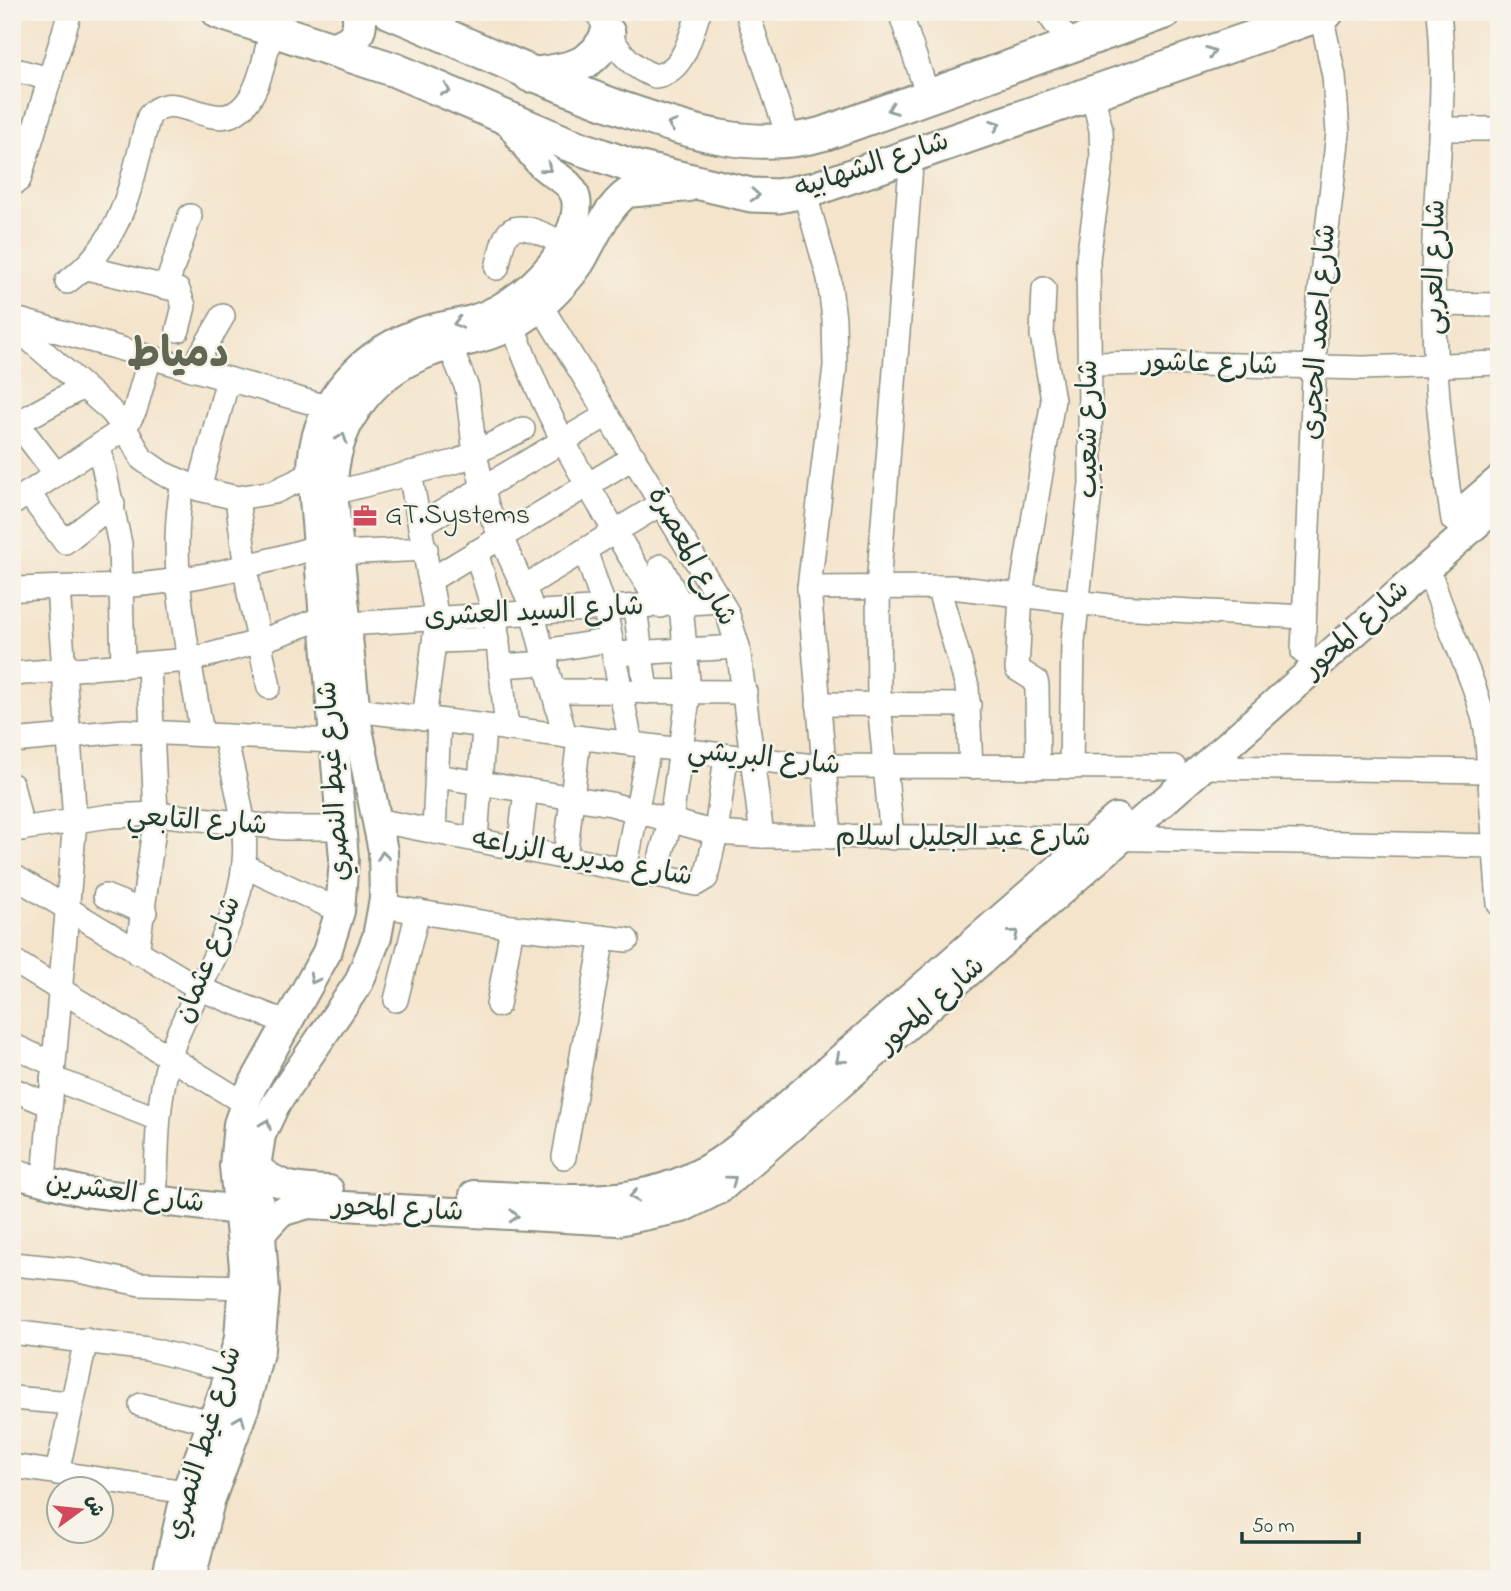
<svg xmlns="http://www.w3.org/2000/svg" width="1511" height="1591" font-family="'Indie Flower','Playpen Sans Arabic',sans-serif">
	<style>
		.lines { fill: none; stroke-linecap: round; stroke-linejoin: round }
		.minor-casing { stroke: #8a9080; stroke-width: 26 }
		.major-casing { stroke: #8a9080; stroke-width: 32 }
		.highway-casing { stroke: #8a9080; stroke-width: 37 }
		.minor { stroke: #fff; stroke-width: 23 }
		.major { stroke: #fff; stroke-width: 28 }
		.highway { stroke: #fff; stroke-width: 33 }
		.oneway { stroke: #8f9e9a }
		.labels { text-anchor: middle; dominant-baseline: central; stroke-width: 5; stroke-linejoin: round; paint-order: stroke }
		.street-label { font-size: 28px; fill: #1f3d34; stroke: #f7f3e8 }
		.poi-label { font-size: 28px; fill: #1f3d34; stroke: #f7f3e8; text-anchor: start }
		.town-label { font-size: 42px; font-weight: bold; fill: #626754; stroke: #f7f3e8 }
	</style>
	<rect width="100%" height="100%" fill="#f7f3e8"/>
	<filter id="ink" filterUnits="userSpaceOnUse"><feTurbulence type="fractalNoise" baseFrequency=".0143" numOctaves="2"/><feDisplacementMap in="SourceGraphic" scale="14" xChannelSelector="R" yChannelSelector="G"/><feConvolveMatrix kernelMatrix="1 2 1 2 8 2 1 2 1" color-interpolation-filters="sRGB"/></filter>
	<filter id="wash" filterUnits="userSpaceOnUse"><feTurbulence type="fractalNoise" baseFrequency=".00686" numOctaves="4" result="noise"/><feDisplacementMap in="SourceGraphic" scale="28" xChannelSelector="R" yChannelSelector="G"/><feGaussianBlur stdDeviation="1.57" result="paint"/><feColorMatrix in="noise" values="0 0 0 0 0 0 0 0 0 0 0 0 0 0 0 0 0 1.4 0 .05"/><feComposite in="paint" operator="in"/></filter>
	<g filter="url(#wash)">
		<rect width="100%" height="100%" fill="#f4e4cc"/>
	</g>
	<g filter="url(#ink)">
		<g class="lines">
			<!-- minor casing -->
			<g class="minor-casing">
				<g id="minor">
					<path d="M597 12C611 39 625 66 655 76 685 72 690 36 699 12"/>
					<path d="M747 12 790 142"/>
					<path d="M900 12 928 96"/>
					<path d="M1047 12 1071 45"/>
					<path d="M1439 12C1447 89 1437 163 1434 240 1431 334 1438 428 1453 520"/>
					<path d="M12 69 50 79"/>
					<path d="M1441 129H1499"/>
					<path d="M12 185 19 180 70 12"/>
					<path d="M804 191 829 278 834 319 835 366 809 588 830 837"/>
					<path d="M87 268 178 290 184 306 178 330"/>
					<path d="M497 268C500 258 501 243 507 235 518 217 551 239 565 244"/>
					<path d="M67 282C126 239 130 183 149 116 177 82 220 146 250 98 262 79 266 50 272 29"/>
					<path d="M166 287 190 216"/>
					<path d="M1433 304 1499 305"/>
					<path d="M541 306 727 612 738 647 762 836"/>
					<path d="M12 318 327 407"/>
					<path d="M12 324 110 410 125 428 142 459 162 473 199 489 237 498 274 492 312 474"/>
					<path d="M513 325C546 426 606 515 660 606"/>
					<path d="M450 347 467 388 475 454 487 506 529 600 565 736"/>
					<path d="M1089 364 1160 363 1363 368 1499 363"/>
					<path d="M192 369 223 316"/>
					<path d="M17 423 56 474"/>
					<path d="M12 426 81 388"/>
					<path d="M99 446 120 544 123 666"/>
					<path d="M410 473 437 619 424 719"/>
					<path d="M183 482C166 564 189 653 202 734"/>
					<path d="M199 489 228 379"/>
					<path d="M28 493 65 542 113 504"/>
					<path d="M333 493 458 461 523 429"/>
					<path d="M237 498 249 593 269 687"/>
					<path d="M12 504 125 428 135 410 150 357"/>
					<path d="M420 525 607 415"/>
					<path d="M585 550 605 609 631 744"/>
					<path d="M476 552 495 615 507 729"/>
					<path d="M339 553 426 549"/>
					<path d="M1428 566C1443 622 1474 672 1486 729L1499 904"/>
					<path d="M432 579 634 457"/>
					<path d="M524 587 662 503"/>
					<path d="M938 587 967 686 971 767"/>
					<path d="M809 588 952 587 1118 607 1304 617"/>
					<path d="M12 590C48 586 85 588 121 586 189 582 252 566 317 547"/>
					<path d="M635 607 646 692"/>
					<path d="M347 624 721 601"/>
					<path d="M437 641 498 639"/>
					<path d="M544 651 611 640"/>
					<path d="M1303 652 1316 327 1338 133 1334 76 1321 14"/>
					<path d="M614 654 738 647"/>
					<path d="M500 666 547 663"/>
					<path d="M12 674 190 660 258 642 323 618"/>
					<path d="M554 691 745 692"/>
					<path d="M818 704 969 705"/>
					<path d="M356 710 813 766 1174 767"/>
					<path d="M12 741 124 731 333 741"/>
					<path d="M1038 767 1037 686 1036 681 1017 669 1021 594 1053 400 1042 335 1044 289"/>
					<path d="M1071 767 1073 642 1091 483 1088 259 1102 159 1101 130 1092 92"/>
					<path d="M1203 767 1490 771"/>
					<path d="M437 776 611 804 716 833 762 836 1093 838 1495 846"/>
					<path d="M12 785 22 829"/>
					<path d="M376 820 696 884 706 878 716 833 726 756"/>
					<path d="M12 830 110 816 156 814 284 828H341"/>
					<path d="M434 832 439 721"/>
					<path d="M892 838 879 703 878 587 912 153"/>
					<path d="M476 840 484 727"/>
					<path d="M519 849 526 790"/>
					<path d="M565 858 579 738"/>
					<path d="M244 866 340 911"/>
					<path d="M625 870 649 747"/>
					<path d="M12 875 200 989 288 1023"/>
					<path d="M655 876 671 820 689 692 681 605 661 566"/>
					<path d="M105 896 145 912"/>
					<path d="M383 906 512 927 627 940"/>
					<path d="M137 953 156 814 149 666"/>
					<path d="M12 960 244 1103"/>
					<path d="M396 1000 418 911"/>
					<path d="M498 1005 512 927"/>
					<path d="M12 1045 53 1064"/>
					<path d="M52 1078 158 1119"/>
					<path d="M12 1089 50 1105"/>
					<path d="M564 1157 603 937"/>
					<path d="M45 1167 75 821 58 588"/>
					<path d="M156 1183C157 1135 158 1087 175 1041 198 983 239 925 244 862 248 820 233 777 225 736"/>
					<path d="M12 1264 75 1270 140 1284 244 1287"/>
					<path d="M12 1332 148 1349 231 1370"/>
					<path d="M12 1398 72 1403"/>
					<path d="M141 1405 211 1422"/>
					<path d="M12 1466 186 1492"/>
					<path d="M57 1473 86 1340"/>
				</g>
			</g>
			<!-- major casing -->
			<g class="major-casing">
				<g id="major">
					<path d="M1464 510 1499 480"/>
					<path d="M256 1167C278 1188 300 1189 329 1190"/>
					<path d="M12 1173 85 1192 239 1210"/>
					<path d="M474 1195C577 1198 656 1215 742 1145L1116 818"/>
					<path d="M261 1233 280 1212 308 1204 618 1221 682 1208 720 1189 1203 767 1499 504"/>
					<path d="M166 1579 186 1492 225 1388 239 1338 244 1267 234 1166 238 1124 250 1090 327 952 340 911 344 859 312 474C311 409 355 357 415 334 433 327 453 325 472 320 507 310 543 281 562 249 570 236 579 215 576 199 572 181 555 177 543 166 528 152 517 132 505 115"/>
					<path d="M191 1579 210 1501 245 1406 260 1349 265 1291 256 1167 261 1135 275 1105 359 982 377 937 384 899 383 851 357 724 333 493C332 429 368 375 428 353 471 337 503 339 540 307 555 294 569 279 580 263 594 240 605 209 627 193L688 187"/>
				</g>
			</g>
			<!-- highway casing -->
			<g class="highway-casing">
				<g id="highway">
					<path d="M219 12 395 70 568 144 637 168 751 195 778 196 814 189 1327 12"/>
					<path d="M390 12C468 44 543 81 623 109 691 132 755 154 826 133L1164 12"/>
					<path d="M335 48C354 43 362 32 359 12"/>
					<path d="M530 75C565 70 594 69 608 33"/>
				</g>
			</g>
			<!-- minor -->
			<use href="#minor" class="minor"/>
			<!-- major -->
			<use href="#major" class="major"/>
			<!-- highway -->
			<use href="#highway" class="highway"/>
		</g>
		<!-- one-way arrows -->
		<defs><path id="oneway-chevron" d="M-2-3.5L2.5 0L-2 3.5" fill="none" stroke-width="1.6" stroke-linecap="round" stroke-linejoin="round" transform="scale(1.75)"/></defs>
		<g class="oneway">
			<use href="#oneway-chevron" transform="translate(1211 52) rotate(-19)"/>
			<use href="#oneway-chevron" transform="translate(446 90) rotate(22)"/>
			<use href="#oneway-chevron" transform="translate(892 109) rotate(159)"/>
			<use href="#oneway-chevron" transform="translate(672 125) rotate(-162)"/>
			<use href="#oneway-chevron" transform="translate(996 125) rotate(-19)"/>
			<use href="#oneway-chevron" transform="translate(547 168) rotate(38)"/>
			<use href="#oneway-chevron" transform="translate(755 195) rotate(4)"/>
			<use href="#oneway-chevron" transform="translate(458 323) rotate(167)"/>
			<use href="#oneway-chevron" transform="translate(342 438) rotate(-70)"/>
			<use href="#oneway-chevron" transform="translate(383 856) rotate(-97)"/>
			<use href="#oneway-chevron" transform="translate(1014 934) rotate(-41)"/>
			<use href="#oneway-chevron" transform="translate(314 979) rotate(118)"/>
			<use href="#oneway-chevron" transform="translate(840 1059) rotate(139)"/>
			<use href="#oneway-chevron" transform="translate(266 1124) rotate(-68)"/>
			<use href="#oneway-chevron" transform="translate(732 1180) rotate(-37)"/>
			<use href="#oneway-chevron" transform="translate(634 1196) rotate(171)"/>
			<use href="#oneway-chevron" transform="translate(514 1216) rotate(3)"/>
			<use href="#oneway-chevron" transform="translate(240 1420) rotate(-68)"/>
		</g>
	</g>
	<!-- icons -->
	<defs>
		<g id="office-bare" transform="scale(1.89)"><path d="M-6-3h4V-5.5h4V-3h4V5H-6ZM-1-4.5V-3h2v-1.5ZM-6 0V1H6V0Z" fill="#d1495b" stroke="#f7f3e8" stroke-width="2.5" paint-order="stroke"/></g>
	</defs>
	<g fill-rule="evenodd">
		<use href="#office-bare" x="365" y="516"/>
	</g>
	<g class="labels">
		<!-- street labels -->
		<g class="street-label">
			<text transform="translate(872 166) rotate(-18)">شارع الشهابيه</text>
			<text transform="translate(1436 267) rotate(-89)">شارع العربى</text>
			<text transform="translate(1320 332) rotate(-86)">شارع احمد الحجرى</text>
			<text transform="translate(1210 365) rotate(2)">شارع عاشور</text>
			<text transform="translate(1089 429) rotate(-90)">شارع شعيب</text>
			<text transform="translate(691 557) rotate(61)">شارع المعصرة</text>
			<text transform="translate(534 613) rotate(-3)">شارع السيد العشرى</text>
			<text transform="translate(1357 630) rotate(-42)">شارع المحور</text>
			<text transform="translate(764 759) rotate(6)">شارع البريشي</text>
			<text transform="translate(335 781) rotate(-94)">شارع غيط النصري</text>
			<text transform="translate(197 822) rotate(4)">شارع التابعي</text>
			<text x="963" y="838">شارع عبد الجليل اسلام</text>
			<text transform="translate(582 859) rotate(10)">شارع مديريه الزراعه</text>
			<text transform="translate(209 960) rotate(-68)">شارع عثمان</text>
			<text transform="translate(932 1006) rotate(-41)">شارع المحور</text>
			<text transform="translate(125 1194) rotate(8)">شارع العشرين</text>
			<text transform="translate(398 1210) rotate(3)">شارع المحور</text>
			<text transform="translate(205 1443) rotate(-73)">شارع غيط النصري</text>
		</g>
		<!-- poi labels -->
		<g class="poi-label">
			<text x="385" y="516">GT.Systems</text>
		</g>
		<!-- town labels -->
		<g class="town-label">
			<text x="178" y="355">دمياط</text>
		</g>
	</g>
	<!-- margin -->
	<rect width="1511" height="1591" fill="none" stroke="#f7f3e8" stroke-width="42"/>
	<!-- north arrow -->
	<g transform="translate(80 1510) rotate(75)"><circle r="33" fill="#f7f3e8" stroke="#a1aaa0" stroke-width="2"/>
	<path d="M0-5L12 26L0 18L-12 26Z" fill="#d1495b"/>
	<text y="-10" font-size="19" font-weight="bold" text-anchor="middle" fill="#1f3d34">ش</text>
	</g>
	<!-- scale -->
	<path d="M1242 1532v10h117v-10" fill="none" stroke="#1f3d34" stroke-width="3.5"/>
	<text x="1252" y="1532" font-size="21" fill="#1f3d34" stroke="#f7f3e8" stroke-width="5" paint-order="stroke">50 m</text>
</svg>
